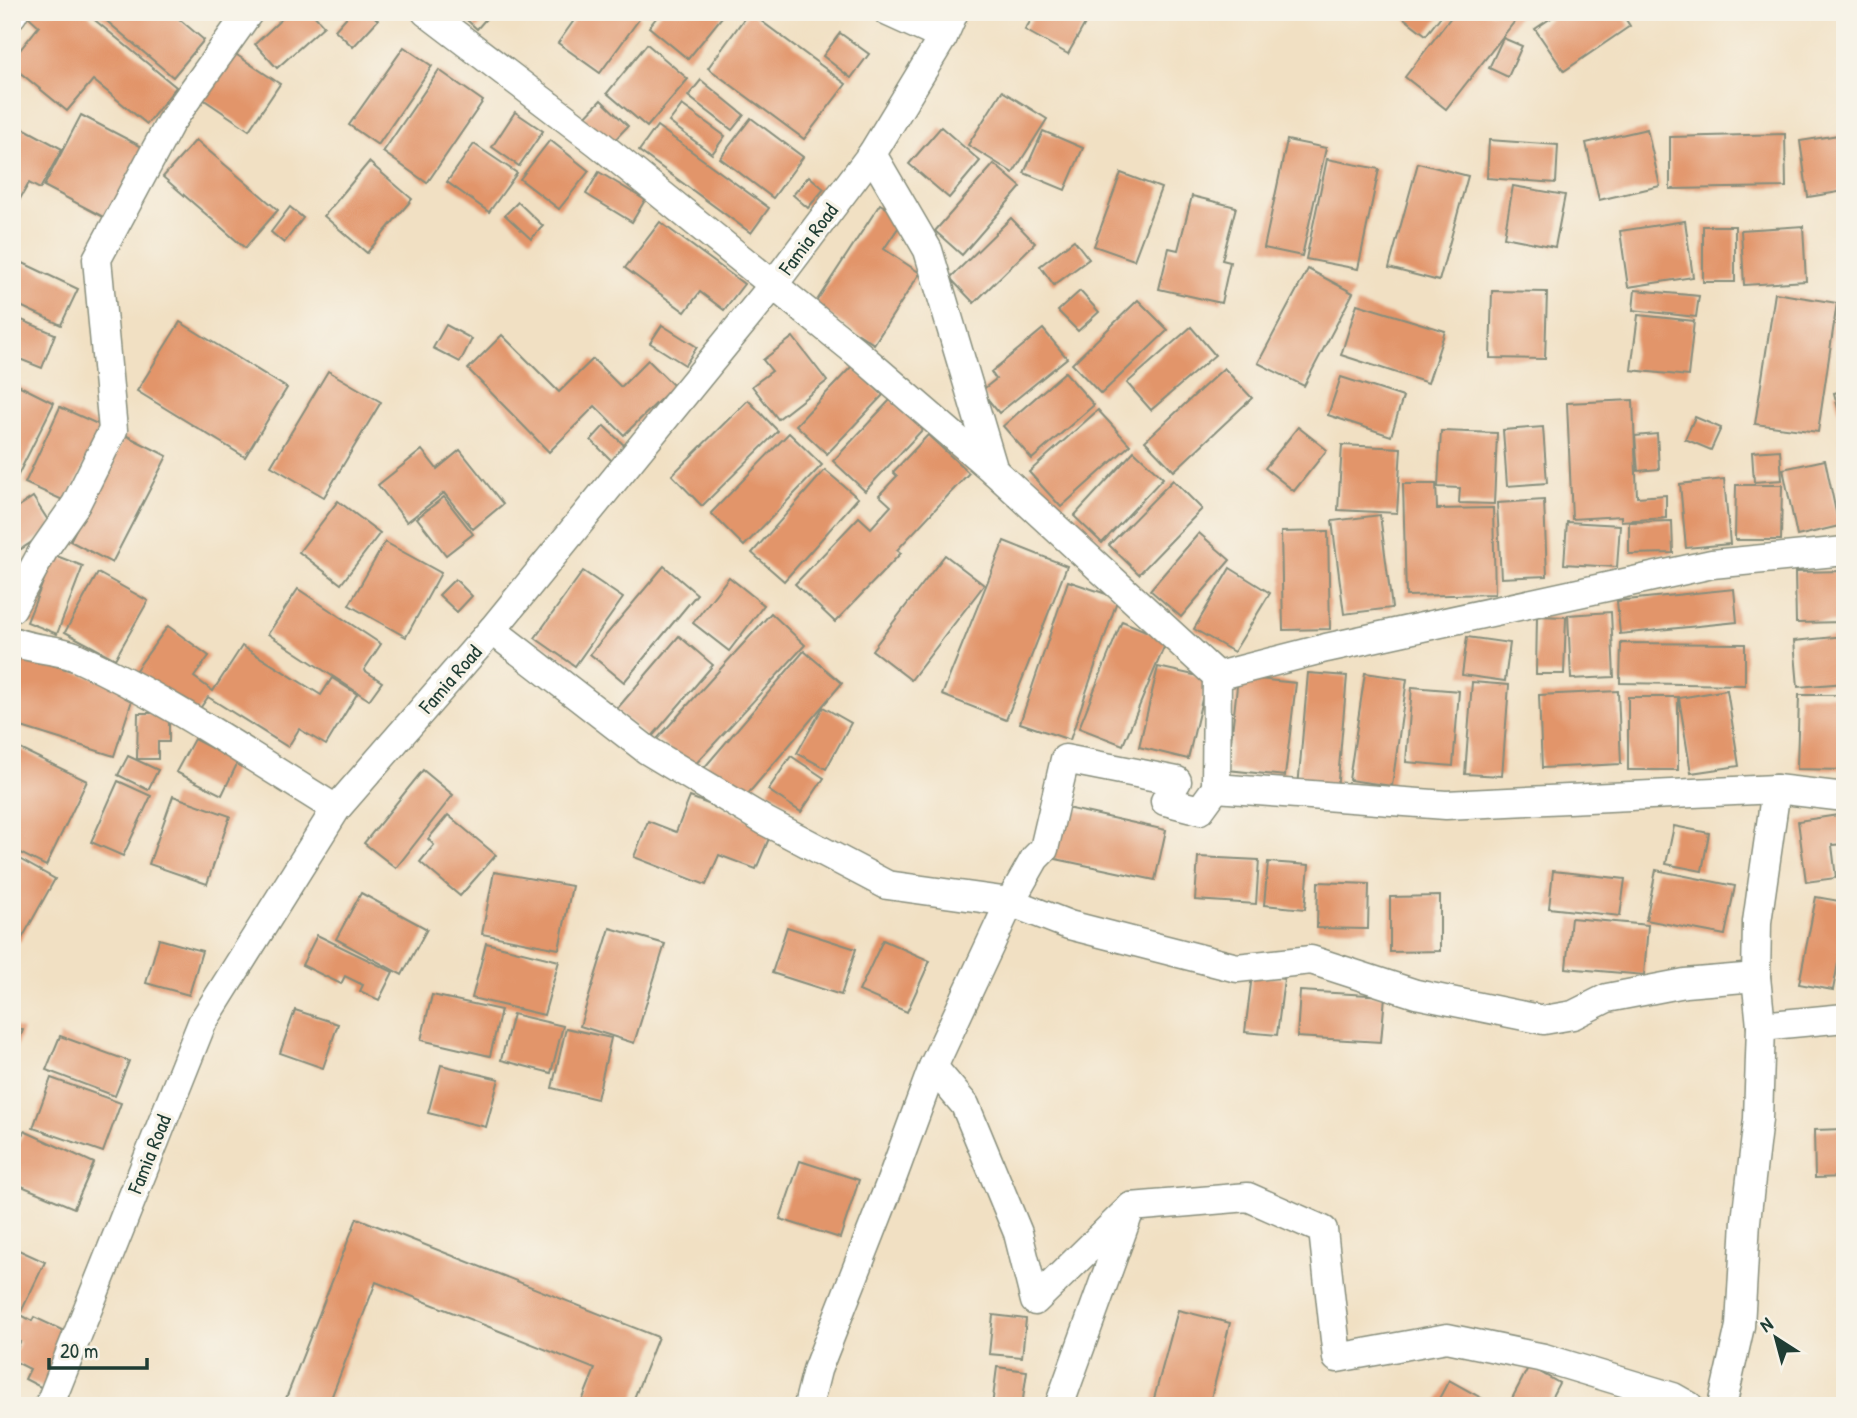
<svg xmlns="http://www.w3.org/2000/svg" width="1857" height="1418" font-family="'Patrick Hand',sans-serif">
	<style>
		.building { fill: #e2956b }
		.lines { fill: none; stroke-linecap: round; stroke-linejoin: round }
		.minor-casing { stroke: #888e7c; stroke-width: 31 }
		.minor { stroke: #fff; stroke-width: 28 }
		.labels { text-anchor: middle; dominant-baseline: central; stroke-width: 7; stroke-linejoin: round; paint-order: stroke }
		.street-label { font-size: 21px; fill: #1f3d34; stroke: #f7f3e8 }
	</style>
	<rect width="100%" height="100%" fill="#f7f3e8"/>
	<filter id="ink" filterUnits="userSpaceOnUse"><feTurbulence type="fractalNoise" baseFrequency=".0143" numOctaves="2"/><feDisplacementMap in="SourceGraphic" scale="14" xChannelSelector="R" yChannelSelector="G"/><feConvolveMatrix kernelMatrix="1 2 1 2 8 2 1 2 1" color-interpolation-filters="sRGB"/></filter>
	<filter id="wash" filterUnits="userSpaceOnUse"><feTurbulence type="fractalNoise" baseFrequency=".00686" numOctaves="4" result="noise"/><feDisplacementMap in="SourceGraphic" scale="28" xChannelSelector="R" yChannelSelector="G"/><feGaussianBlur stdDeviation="1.57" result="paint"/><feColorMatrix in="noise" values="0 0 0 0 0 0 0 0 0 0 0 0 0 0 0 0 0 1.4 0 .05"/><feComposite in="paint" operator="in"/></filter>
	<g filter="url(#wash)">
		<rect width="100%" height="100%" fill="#f1e0c3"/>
		<g id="blocks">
			<!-- building -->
			<g class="building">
				<path d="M33 12H85L176 87 147 124 93 80 67 111 12 66V60L39 26 29 17Z"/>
				<path d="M96 12H171L204 40 173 77Z"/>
				<path d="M289 12H311L324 26 277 68 255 44Z"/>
				<path d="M351 12H369L378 20 353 47 335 30Z"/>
				<path d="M458 12H492L477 29Z"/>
				<path d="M580 12H632L640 18 600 73 558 43Z"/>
				<path d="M661 12H726L688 59 649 27Z"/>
				<path d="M749 12 846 84 804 139 708 68Z"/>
				<path d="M1036 12H1090L1091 13 1068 54 1025 30Z"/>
				<path d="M1396 12H1444L1426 35Z"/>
				<path d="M1455 12H1522L1446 109 1405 77Z"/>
				<path d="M1560 12H1621L1630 26 1564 71 1535 29Z"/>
				<path d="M840 33 869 54 851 78 823 56Z"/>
				<path d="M1503 38 1522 46 1508 77 1489 68Z"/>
				<path d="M647 44 688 79 647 127 607 93Z"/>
				<path d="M404 47 432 66 378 145 349 125Z"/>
				<path d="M231 51 280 84 249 130 200 97Z"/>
				<path d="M439 70 483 101 427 183 383 152Z"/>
				<path d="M701 80 744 115 732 130 688 96Z"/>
				<path d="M1002 91 1047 119 1013 173 968 145Z"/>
				<path d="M601 100 628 126 609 146 581 121Z"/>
				<path d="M682 105 725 136 712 154 669 122Z"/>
				<path d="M515 112 543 131 519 166 492 147Z"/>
				<path d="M81 115 146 149 109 220 44 186Z"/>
				<path d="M751 118 803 157 773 198 720 158Z"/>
				<path d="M12 122 62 149 40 189 29 183 12 213Z"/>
				<path d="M657 126 769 208 751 233 639 151Z"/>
				<path d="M941 127 980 161 949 198 909 164Z"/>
				<path d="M1647 129 1660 186 1599 200 1586 143Z"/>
				<path d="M1043 131 1083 148 1065 190 1024 173Z"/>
				<path d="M1785 134 1786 187 1670 189V137Z"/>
				<path d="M1845 134V191L1808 197 1800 141Z"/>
				<path d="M196 140 278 210 245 248 163 177Z"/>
				<path d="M550 140 589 171 559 209 520 179Z"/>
				<path d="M1287 140 1326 148 1302 256 1264 248Z"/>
				<path d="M1489 140 1558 145 1556 183 1487 178Z"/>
				<path d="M474 144 517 173 489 212 447 182Z"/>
				<path d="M1327 159 1379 169 1358 269 1306 259Z"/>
				<path d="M369 162 412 199 367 253 324 216Z"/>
				<path d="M1418 163 1468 176 1439 281 1389 268Z"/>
				<path d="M994 164 1021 187 962 255 935 231Z"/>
				<path d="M599 172 645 200 632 222 586 194Z"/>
				<path d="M1121 173 1161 188 1134 260 1094 246Z"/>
				<path d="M809 176 824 189 808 208 793 195Z"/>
				<path d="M1513 186 1565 195 1555 247 1504 237Z"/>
				<path d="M1192 196 1236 207 1222 260 1230 262 1221 303 1159 289 1169 248 1178 250Z"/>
				<path d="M518 202 543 226 531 239 505 215Z"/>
				<path d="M880 204 904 219 884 249 920 273 874 344 814 305Z"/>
				<path d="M290 207 303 218 284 243 271 232Z"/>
				<path d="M1011 218 1035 243 974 303 950 278Z"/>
				<path d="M1685 221 1693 277 1628 287 1620 231Z"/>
				<path d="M660 222 744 284 724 310 700 292 685 312 625 268Z"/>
				<rect x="1703" y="226" width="32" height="56"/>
				<path d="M1803 226 1806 281 1744 285 1741 230Z"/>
				<path d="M1074 240 1089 259 1054 285 1040 266Z"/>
				<path d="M23 263 78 289 61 325 12 302V285Z"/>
				<path d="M1308 269 1353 293 1304 386 1258 363Z"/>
				<path d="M1635 290 1699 296 1696 317 1633 310Z"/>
				<path d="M1080 291 1099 312 1078 331 1058 311Z"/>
				<path d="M1492 291 1547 292 1545 359 1490 358Z"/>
				<path d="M1775 293 1837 303 1818 432 1755 424Z"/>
				<path d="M1138 300 1168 330 1101 394 1072 364Z"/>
				<path d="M1357 304 1445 331 1428 383 1341 355Z"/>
				<path d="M1638 315 1694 321 1688 376 1631 370Z"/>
				<path d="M12 316 55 334 42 368 12 356Z"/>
				<path d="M180 322 287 388 245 457 137 391Z"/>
				<path d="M446 325 472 339 460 362 433 348Z"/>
				<path d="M662 325 697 347 685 365 650 343Z"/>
				<path d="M1191 327 1215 355 1151 410 1127 383Z"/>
				<path d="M1043 329 1067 358 999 413 981 391 996 379 991 372Z"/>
				<path d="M502 335 559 392 593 359 621 387 648 360 674 386 624 435 595 406 549 452 468 369Z"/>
				<path d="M793 337 827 381 778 419 752 386 772 371 763 360Z"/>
				<path d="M852 366 883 395 827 454 796 425Z"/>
				<path d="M1224 368 1252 398 1174 471 1145 441Z"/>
				<path d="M328 371 381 402 324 497 271 466Z"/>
				<path d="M1065 372 1094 405 1032 459 1003 426Z"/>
				<path d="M1341 377 1403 397 1391 436 1328 415Z"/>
				<path d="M12 382 54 403 12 487Z"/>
				<path d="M1845 390V431H1844L1834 393Z"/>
				<path d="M891 399 923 429 865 491 833 461Z"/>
				<path d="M748 400 778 431 702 506 672 475Z"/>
				<path d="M1633 400 1637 497 1666 495V518L1621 521V516L1572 519 1567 403Z"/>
				<path d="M60 407 102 426 67 502 25 483Z"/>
				<path d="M1098 410 1130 445 1061 507 1029 472Z"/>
				<path d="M1695 417 1721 428 1711 450 1685 439Z"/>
				<path d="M604 426 625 446 612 461 591 440Z"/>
				<path d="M1298 427 1327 450 1294 491 1265 468Z"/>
				<path d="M1543 427 1547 483 1507 486 1503 430Z"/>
				<path d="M1441 431 1497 433 1494 504 1459 503 1460 488 1438 487Z"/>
				<path d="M789 433 822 465 744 546 711 513Z"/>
				<path d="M1657 434 1659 469 1638 471 1635 436Z"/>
				<path d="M1839 434H1845V480H1843Z"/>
				<path d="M125 435 167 456 112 563 70 541Z"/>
				<path d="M928 435 969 473 897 550 901 553 835 622 795 584 859 517 871 528 891 506 879 495 897 476 893 472Z"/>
				<path d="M1342 445 1401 448 1397 513 1338 510Z"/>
				<path d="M422 450 437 469 460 450 503 504 473 529 444 493 407 522 378 485Z"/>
				<path d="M1780 450 1782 480 1754 482 1752 452Z"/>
				<path d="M1134 451 1163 478 1102 543 1074 516Z"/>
				<path d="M1825 460 1839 526 1797 536 1783 469Z"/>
				<path d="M825 470 858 498 784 581 752 553Z"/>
				<path d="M1724 479 1730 544 1686 548 1680 484Z"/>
				<path d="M1173 480 1202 509 1139 574 1109 545Z"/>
				<path d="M1403 484H1436L1437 509 1493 508 1495 594 1406 596Z"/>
				<path d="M1736 485H1782L1781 540H1735Z"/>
				<path d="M33 497 53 528 21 549 12 535V511Z"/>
				<path d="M444 497 473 534 446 555 417 518Z"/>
				<path d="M1544 500 1547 576 1501 578 1497 503Z"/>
				<path d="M338 501 380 533 341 584 299 552Z"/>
				<path d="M1380 515 1392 608 1344 614 1332 521Z"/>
				<path d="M1672 521 1673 553 1629 554V522Z"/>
				<path d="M1567 522 1620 525 1617 567 1564 564Z"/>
				<path d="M1328 531 1330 629 1283 630 1281 532Z"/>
				<path d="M1199 533 1230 560 1181 617 1150 590Z"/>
				<path d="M1004 541 1067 566 1006 720 942 695Z"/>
				<path d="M385 542 441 573 406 637 349 605Z"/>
				<path d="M54 555 83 566 57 634 27 622Z"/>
				<path d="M945 555 984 585 911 680 872 650Z"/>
				<path d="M664 566 697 594 624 682 590 654Z"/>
				<path d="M1230 568 1270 593 1234 652 1194 629Z"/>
				<path d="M583 571 623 598 575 666 535 638Z"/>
				<path d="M1845 571V622L1796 623 1795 572Z"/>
				<path d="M98 573 148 601 115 659 65 632Z"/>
				<path d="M729 577 764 605 729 651 693 623Z"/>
				<path d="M455 579 472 596 457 612 439 595Z"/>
				<path d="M1068 581 1118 598 1070 740 1020 723Z"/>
				<path d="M298 589 381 644 364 670 382 682 369 700 268 634Z"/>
				<path d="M1734 589 1737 622 1620 634 1617 601Z"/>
				<path d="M1611 612 1614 677 1571 679 1568 615Z"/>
				<path d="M771 613 805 645 691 769 657 739Z"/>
				<path d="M1537 616 1566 617 1564 674H1536Z"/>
				<path d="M1122 621 1167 640 1123 745 1079 728Z"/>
				<path d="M168 626 209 656 194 677 213 691 242 646 321 695 332 678 357 694 326 745 299 729 288 747 208 697 194 717 133 674Z"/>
				<path d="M679 636 713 665 650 739 616 710Z"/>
				<path d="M1845 636V683L1798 687 1794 641Z"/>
				<path d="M1467 637 1510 643 1505 681 1462 675Z"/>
				<path d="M1621 643 1745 644V685L1620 683Z"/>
				<path d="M804 651 842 683 742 801 704 768Z"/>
				<path d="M21 655 135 691 114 756 12 724V682Z"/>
				<path d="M1158 667 1207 678 1188 759 1139 747Z"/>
				<path d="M1308 673 1347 676 1337 791 1298 788Z"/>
				<path d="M1365 673 1407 679 1392 786 1349 780Z"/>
				<path d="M1238 677 1296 683 1285 776 1228 770Z"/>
				<path d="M1472 682 1509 685 1502 776 1465 774Z"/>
				<path d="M1412 687 1459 691 1453 766 1406 762Z"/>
				<path d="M1727 690 1739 766 1691 773 1679 698Z"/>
				<path d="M1618 691 1621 764 1542 768 1539 695Z"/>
				<path d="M1799 695H1845V770L1797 769Z"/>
				<rect x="1628" y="697" width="50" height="73"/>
				<path d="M823 707 851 723 826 769 797 753Z"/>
				<path d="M138 713H169V742H158V759H137Z"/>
				<path d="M194 739 238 762 222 795 176 772Z"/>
				<path d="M12 745 87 781 46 866 12 849Z"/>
				<path d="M128 756 158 770 148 790 118 775Z"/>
				<path d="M791 756 824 778 801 812 768 790Z"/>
				<path d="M423 770 453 795 396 868 364 843Z"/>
				<path d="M118 781 151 796 123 856 91 842Z"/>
				<path d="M173 796 230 816 207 884 149 864Z"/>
				<path d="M690 797 773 829 756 869 719 855 706 885 634 857 648 821 676 832Z"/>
				<path d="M1062 807 1166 830 1155 880 1051 858Z"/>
				<path d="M1845 814V844L1832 845 1836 878 1806 882 1798 821Z"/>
				<path d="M448 815 496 855 460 896 420 862 434 845 428 839Z"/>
				<path d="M1674 826 1709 833 1702 871 1666 864Z"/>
				<path d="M12 855 55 879 20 942 12 938Z"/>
				<path d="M1198 857 1259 860 1256 904 1195 900Z"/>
				<path d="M1268 862 1309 865 1305 909 1264 905Z"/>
				<path d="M1656 870 1735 886 1725 935 1646 920Z"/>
				<path d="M1553 871 1625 879 1620 916 1549 908Z"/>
				<path d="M494 872 572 886 559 949 482 934Z"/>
				<path d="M1318 882 1369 884 1368 929 1317 928Z"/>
				<path d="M361 893 427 929 402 975 336 939Z"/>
				<path d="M1440 896V951L1390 952V897Z"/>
				<path d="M1816 897 1845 902V926L1833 990 1799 984Z"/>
				<path d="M1571 918 1648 925 1644 975 1566 968Z"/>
				<path d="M787 927 856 949 841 995 772 973Z"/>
				<path d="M610 928 665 944 634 1043 580 1026Z"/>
				<path d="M317 935 393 972 379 1000 360 991 363 985 345 976 341 984 302 965Z"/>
				<path d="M159 939 202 951 189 995 146 983Z"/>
				<path d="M883 940 930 961 907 1012 859 991Z"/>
				<path d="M486 943 559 961 544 1015 472 998Z"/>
				<path d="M1252 975 1284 979 1277 1035 1245 1032Z"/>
				<path d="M1300 991 1385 996 1381 1042 1297 1037Z"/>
				<path d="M432 995 501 1010 490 1056 421 1040Z"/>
				<path d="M295 1010 338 1024 323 1068 280 1053Z"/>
				<path d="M513 1014 563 1026 551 1073 501 1060Z"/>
				<path d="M12 1026 23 1030 12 1059Z"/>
				<path d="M566 1028 611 1038 597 1099 552 1088Z"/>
				<path d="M60 1036 129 1061 115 1096 46 1070Z"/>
				<path d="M441 1065 499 1079 486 1127 428 1113Z"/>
				<path d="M51 1078 121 1103 103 1152 33 1128Z"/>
				<path d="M1845 1129V1177L1815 1178 1814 1130Z"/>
				<path d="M24 1131 94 1163 74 1208 12 1182V1158Z"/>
				<path d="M800 1161 859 1180 840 1238 780 1219Z"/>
				<path d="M357 1218 658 1337 631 1406H580L595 1369 376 1282 328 1406H283Z"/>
				<path d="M12 1247 45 1262 21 1312 12 1308Z"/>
				<path d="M1178 1310 1230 1323 1209 1406H1152Z"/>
				<path d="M21 1315 32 1321 34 1317 75 1336 48 1391 25 1379 30 1369 12 1360 20 1342 12 1338V1332Z"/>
				<path d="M993 1315 1026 1319 1022 1357 989 1354Z"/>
				<path d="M1529 1366 1559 1383 1547 1406H1508Z"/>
				<path d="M997 1367 1027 1371 1022 1406H992Z"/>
				<path d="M1449 1380 1496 1406H1435Z"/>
			</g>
		</g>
	</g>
	<g filter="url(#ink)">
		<use href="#blocks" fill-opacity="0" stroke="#888e7c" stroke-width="2"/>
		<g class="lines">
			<!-- minor casing -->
			<g class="minor-casing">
				<g id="minor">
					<path d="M426 12 598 143 855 351 994 471 1217 676 1326 648 1712 564 1845 551"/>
					<path d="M888 12 943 37"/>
					<path d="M12 15 14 12"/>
					<path d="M872 154 928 250 994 471"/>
					<path d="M12 608 43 551 76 504 113 430 97 259 170 123 249 12"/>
					<path d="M492 630 647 750 767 822 887 885 1010 902 1069 925 1237 968 1311 960 1416 994 1544 1020 1573 1015 1607 998 1685 983 1756 977"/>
					<path d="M12 641C32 650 55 648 74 656 166 698 250 756 336 809"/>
					<path d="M1217 676 1216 788 1446 805 1776 789 1845 797"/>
					<path d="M1761 1026 1845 1018"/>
					<path d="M933 1067 965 1105 1018 1233 1035 1301 1131 1207 1059 1406"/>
					<path d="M1131 1207 1248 1197 1323 1230 1337 1358 1447 1338 1544 1358 1673 1397 1689 1406"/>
					<path d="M49 1406 202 1023 336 809 492 630 774 284 872 154 943 37 954 12"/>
					<path d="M808 1406 817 1370 890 1184 933 1067 1010 902 1035 858 1044 849 1065 759 1177 781 1165 801 1200 810 1216 788"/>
					<path d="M1722 1406 1740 1326 1746 1221 1758 1119 1761 1026 1756 977 1757 922 1776 789"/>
				</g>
			</g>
			<!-- minor -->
			<use href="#minor" class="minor"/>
		</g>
	</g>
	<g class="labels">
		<!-- street labels -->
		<g class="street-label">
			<text transform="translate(808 239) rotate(-53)">Famia Road</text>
			<text transform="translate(450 679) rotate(-49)">Famia Road</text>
			<text transform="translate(149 1154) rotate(-68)">Famia Road</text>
		</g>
	</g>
	<!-- margin -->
	<rect width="1857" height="1418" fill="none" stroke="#f7f3e8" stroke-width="42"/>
	<!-- north arrow -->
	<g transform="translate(1776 1338) rotate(324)" stroke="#f7f3e8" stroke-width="5" paint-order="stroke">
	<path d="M0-5L12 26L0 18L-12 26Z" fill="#1f3d34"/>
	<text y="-10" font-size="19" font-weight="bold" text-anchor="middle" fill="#1f3d34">N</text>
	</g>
	<!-- scale -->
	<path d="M49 1358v10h98v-10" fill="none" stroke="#1f3d34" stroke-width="3.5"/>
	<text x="60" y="1358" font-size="21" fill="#1f3d34" stroke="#f7f3e8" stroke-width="5" paint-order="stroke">20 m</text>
</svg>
